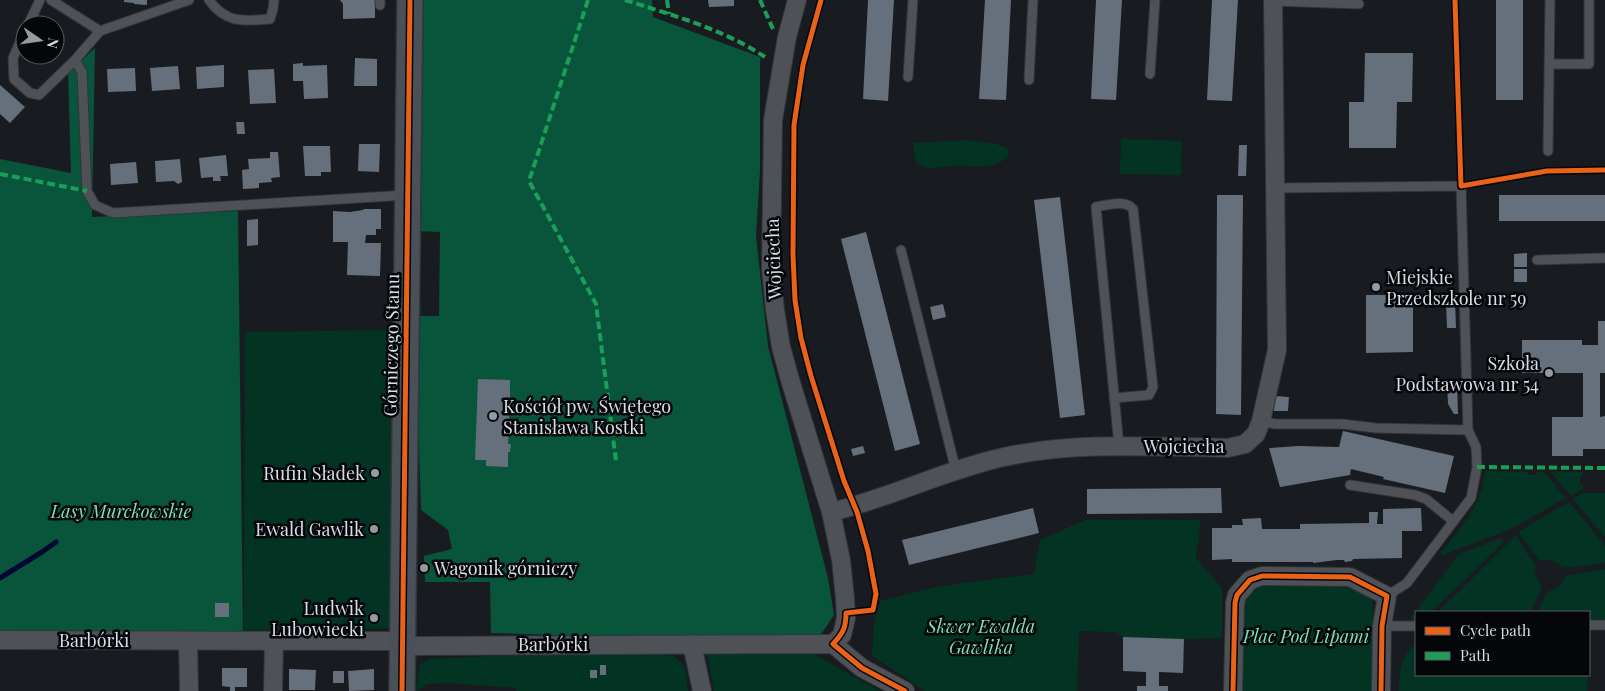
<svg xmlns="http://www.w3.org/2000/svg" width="1605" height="691" font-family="'Playfair Display',serif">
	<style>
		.green { fill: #033323 }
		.forest { fill: #08553c }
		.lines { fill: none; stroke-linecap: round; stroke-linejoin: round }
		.stream { stroke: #020831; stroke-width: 5 }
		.building { fill: #66707c }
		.lane-casing { stroke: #323539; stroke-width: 11 }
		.street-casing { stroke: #323539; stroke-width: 20 }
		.secondary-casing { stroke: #323539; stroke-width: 28 }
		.lane { stroke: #4e5257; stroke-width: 9 }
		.street { stroke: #4e5257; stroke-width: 18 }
		.secondary { stroke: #4a5057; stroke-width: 25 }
		.quiet { stroke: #1a9f57; stroke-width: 4; stroke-dasharray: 8 4; stroke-linecap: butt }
		.cycleway-casing { stroke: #04060a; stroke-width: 8 }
		.cycleway { stroke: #ea6118; stroke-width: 5 }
		.poi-dot { fill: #9599a0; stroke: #04060a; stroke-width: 2 }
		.labels { text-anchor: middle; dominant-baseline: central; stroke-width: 5; stroke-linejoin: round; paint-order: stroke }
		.street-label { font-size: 18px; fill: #d8dde4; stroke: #04060a }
		.poi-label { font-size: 18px; fill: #d8dde4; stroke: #04060a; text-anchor: end }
		.park-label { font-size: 18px; font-style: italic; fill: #7ae3b4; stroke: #04060a }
	</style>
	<rect width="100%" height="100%" fill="#181c21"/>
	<!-- green -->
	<g class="green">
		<path d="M1121 139 1182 141 1181 175 1120 174Z"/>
		<path d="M967 140 996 144 1009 149C1009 153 1009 157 1005 159 991 170 967 165 951 166 940 166 930 171 920 165 913 161 914 151 914 143Z"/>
		<path d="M393 330 391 625 389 628 244 630 245 332Z"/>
		<path d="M1485 471 1528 472V475H1537V472H1544L1566 498 1511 529 1443 555 1441 553C1461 526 1483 505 1485 471Z"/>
		<path d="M1551 472H1583V476L1580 477V485H1583V489L1571 496Z"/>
		<path d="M1583 493H1605V537L1573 499Z"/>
		<path d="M1569 502 1605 546V563L1563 568C1555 561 1550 558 1540 561L1518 532Z"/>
		<path d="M1085 520H1201L1196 558 1222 588V638L1184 639 1123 637 1116 632 1079 631 1077 691H925L872 656 874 623 880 601 936 587 1034 574 1040 540Z"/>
		<path d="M1516 535 1528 555 1536 565 1534 571 1542 588 1531 612H1438Z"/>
		<path d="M1501 538 1504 542 1431 612H1416V621H1411V618L1459 554Z"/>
		<path d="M1605 569V619H1589V612H1538L1547 592C1557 589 1562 586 1565 576Z"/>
		<path d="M1346 582 1370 597 1373 603 1375 691H1238V605L1254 585Z"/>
		<path d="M1416 644V675H1588L1587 691H1399C1399 674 1401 653 1416 644Z"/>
		<path d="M810 652 879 691H714L707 653Z"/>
		<path d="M648 653 674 656 685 667 688 691H516V688C499 687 438 680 426 685 422 687 421 690 416 691L420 664 430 659 491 656Z"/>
	</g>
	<!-- forest -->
	<g class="forest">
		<path d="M423 0H652L653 17 760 57V170L756 236 768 346 828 578 834 615 820 636 695 639 491 633 490 582H425L424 556 452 549 448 530 421 510 415 316H439L440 232 417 231Z"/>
		<path d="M95 48 92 217 238 211 243 633 0 631V159L71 173 68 73Z"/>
	</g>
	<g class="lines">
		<!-- stream -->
		<path class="stream" d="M0 578 42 552 56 542"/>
	</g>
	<!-- building -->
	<g class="building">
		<path d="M124 0H147V5L134 4V3L124 2Z"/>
		<path d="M340 0H378V3L375 5V18L343 19V4Z"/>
		<path d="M708 0H734V6L709 7Z"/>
		<path d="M868 0H894L888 101 863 99Z"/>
		<path d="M985 0H1011L1006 100 979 99Z"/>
		<path d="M1096 0H1122L1116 100 1091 99Z"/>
		<path d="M1212 0H1238L1232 101 1207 100Z"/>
		<rect x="1496" y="0" width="27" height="100"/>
		<path d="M1365 53H1413L1412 102H1397L1396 148H1349V102H1364Z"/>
		<path d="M355 58 377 59V86H354Z"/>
		<path d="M303 63V66L327 65 328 98 304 99 303 81H293V64Z"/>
		<path d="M224 65V87L197 89 196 67Z"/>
		<path d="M178 66 180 89 152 91 150 68Z"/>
		<path d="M135 68 136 91 108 92 107 69Z"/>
		<path d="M274 69 276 103 250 104 248 70Z"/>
		<path d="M0 85 25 107 10 123 0 114Z"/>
		<path d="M236 122H244L245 134H237Z"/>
		<path d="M359 144H380L379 172 358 171Z"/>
		<path d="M1239 145H1247L1246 176H1238Z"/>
		<path d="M303 146H330L331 172H321V176H305Z"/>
		<path d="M270 152H278L280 177 271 178 272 182 259 183V188L243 189 242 170 249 169 248 159 270 158Z"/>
		<path d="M226 155 228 176H220L221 181H213V177L201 178 199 158Z"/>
		<path d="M180 159 182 182 178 184 174 181 156 182 155 161Z"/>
		<path d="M136 162 138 183 111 185 110 164Z"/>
		<path d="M1217 195H1243L1241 415 1216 414Z"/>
		<rect x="1499" y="195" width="106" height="26"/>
		<path d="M1060 197 1085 415 1060 418 1034 200Z"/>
		<path d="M364 209H381V229H376V235H366L365 243H381L380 276 347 275 348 242H333V211L350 212 363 210Z"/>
		<path d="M258 219V245L247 246V220Z"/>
		<path d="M866 232 920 444 895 451 841 239Z"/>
		<path d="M1527 253V267H1514V254Z"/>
		<rect x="1514" y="269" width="13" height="13"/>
		<path d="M1366 295H1413V352L1366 353Z"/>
		<path d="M1455 301 1456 328H1447L1446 302Z"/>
		<path d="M943 304 946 317 933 320 930 307Z"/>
		<path d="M1598 321H1605V373H1600V417L1605 416V449H1583V456H1552V417H1583V373H1522V340H1582V345H1598Z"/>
		<path d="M478 379 510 380V401H512V409H509V423H511V431H509L508 444H511L510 452H508V467L486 466V460H475Z"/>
		<path d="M1447 382H1457L1458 414H1454L1448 404Z"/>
		<path d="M1275 396 1289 397 1288 411H1274Z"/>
		<path d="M1343 431 1454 456 1445 493 1383 479 1384 477 1351 469 1350 475 1280 487 1269 448 1298 446 1339 447Z"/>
		<path d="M863 446 865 453 853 456 851 449Z"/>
		<path d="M1221 488 1222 513 1087 514V489Z"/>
		<path d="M1033 508 1039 533 909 565 902 540Z"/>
		<path d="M1421 508 1422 531H1402V558L1353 559 1352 561 1345 562 1344 560H1337L1313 563V562H1232V559L1212 560V528H1232V525H1243L1242 519 1261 518 1262 529H1300V524L1369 523V512H1378L1377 524H1383V509Z"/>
		<rect x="215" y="603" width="14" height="14"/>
		<path d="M1123 637 1184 639 1183 673 1159 672V686H1168V691H1137V686H1146V672L1123 671Z"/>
		<rect x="600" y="665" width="6" height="10"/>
		<path d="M222 668H247V687H235V691H230V687L222 686Z"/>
		<path d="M289 669 316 670 315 690H289Z"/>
		<path d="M374 669V690L349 691 348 671Z"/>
		<rect x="590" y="670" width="7" height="8"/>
		<rect x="333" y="671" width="11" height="12"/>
	</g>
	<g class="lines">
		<!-- lane casing -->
		<g class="lane-casing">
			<g id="lane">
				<path d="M51 0 100 31"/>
				<path d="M189 0 100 31 75 60 82 72 87 191 95 205 113 213 407 195"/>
				<path d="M209 0C226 24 244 21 270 19L273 9 274 0"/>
				<path d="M1273 1 1359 4"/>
				<path d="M380 5V0"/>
				<path d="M28 25 40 0"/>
				<path d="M25 31 13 58 14 79 30 93 39 95 75 60"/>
				<path d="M1551 64H1589V0"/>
				<path d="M1150 74 1155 0"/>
				<path d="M908 77 913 0"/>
				<path d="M1029 80 1033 0"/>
				<path d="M1548 151 1550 0"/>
				<path d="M1275 188 1461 186 1468 430 1476 447 1477 467 1471 498 1407 583 1387 596"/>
				<path d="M901 250 956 471"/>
				<path d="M1537 260 1605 258"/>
				<path d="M1114 398 1149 395 1153 387 1133 209C1126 199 1107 205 1096 207L1119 446"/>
				<path d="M1261 421 1275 424H1342L1376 428 1468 430"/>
				<path d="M1350 485 1415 495 1426 499 1453 521"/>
				<path d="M1589 625H1605"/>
				<path d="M1382 626H1416"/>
			</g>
		</g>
		<!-- street casing -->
		<g class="street-casing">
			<g id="street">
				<path d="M797 0 787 37 773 120 771 269 775 310 781 347 791 383 831 512 841 560 845 598 846 618 842 635 833 644"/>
				<path d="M831 512C890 498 945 470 1004 457 1077 441 1154 447 1228 448L1245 444 1256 434 1261 421 1277 350 1273 0"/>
				<path d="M0 640 390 641 412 646 833 644 862 668 905 691"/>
				<path d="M188 641 189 691"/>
				<path d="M692 644 702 691"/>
				<path d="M273 691 274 641"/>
				<path d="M1233 691 1235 603 1237 595 1250 580 1262 576 1350 577 1387 596 1382 626 1381 691"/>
			</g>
		</g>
		<!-- secondary casing -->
		<g class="secondary-casing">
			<path id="secondary" d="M402 691 410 0"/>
		</g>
		<!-- lane -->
		<use href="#lane" class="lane"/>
		<!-- street -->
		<use href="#street" class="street"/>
		<!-- secondary -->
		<use href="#secondary" class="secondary"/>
		<!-- quiet -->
		<g class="quiet">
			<path d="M588 0 529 181 596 304 616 461"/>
			<path d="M625 0C672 15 723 29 765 57"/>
			<path d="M667 0 669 14"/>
			<path d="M760 0 773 29"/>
			<path d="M0 174 87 191"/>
			<path d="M1477 467 1605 468"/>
		</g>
		<!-- cycleway casing -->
		<g class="cycleway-casing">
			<g id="cycleway">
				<path d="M821 0 803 65 794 125 793 255 795 300 801 338 811 376 844 481 857 512 868 551 876 594 873 610 846 613C846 628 843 633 833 644L862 668 905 691"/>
				<path d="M1455 0 1461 186 1547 171 1605 170"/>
				<path d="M402 691 410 0"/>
				<path d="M1233 691 1235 603 1237 595 1250 580 1262 576 1350 577 1387 596 1382 626 1381 691"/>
			</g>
		</g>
		<!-- cycleway -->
		<use href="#cycleway" class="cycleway"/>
	</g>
	<!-- markers -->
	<g class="poi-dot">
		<circle cx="1376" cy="287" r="5"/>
		<circle cx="1549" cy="373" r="5"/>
		<circle cx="493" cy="416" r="5"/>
		<circle cx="375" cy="473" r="5"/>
		<circle cx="374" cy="529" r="5"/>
		<circle cx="424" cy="568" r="5"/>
		<circle cx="374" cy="618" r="5"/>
	</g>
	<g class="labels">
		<!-- street labels -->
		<g class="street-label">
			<text transform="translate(773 259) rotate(-92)">Wojciecha</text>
			<text transform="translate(391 345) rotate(-89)">Górniczego Stanu</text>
			<text x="1184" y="446">Wojciecha</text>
			<text x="94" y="640">Barbórki</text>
			<text x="553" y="644">Barbórki</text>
		</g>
		<!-- poi labels -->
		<g class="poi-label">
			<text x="1386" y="277" text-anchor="start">Miejskie<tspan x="1386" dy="21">Przedszkole nr 59</tspan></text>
			<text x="1539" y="363">Szkoła<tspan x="1539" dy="21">Podstawowa nr 54</tspan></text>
			<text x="503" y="406" text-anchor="start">Kościół pw. Świętego<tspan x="503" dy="21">Stanisława Kostki</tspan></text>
			<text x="365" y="473">Rufin Sładek</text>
			<text x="364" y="529">Ewald Gawlik</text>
			<text x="434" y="568" text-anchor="start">Wagonik górniczy</text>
			<text x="364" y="608">Ludwik<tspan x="364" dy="21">Lubowiecki</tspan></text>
		</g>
		<!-- park labels -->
		<g class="park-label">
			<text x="121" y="511">Lasy Murckowskie</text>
			<text x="981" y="626">Skwer Ewalda<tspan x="981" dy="21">Gawlika</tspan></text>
			<text x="1306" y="636">Plac Pod Lipami</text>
		</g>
	</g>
	<!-- legend -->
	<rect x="1415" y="611" width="175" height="65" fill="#04060a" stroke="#595c61"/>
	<rect x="1425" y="627" width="25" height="8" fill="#ea6118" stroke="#595c61"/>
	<text x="1460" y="636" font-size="15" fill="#d8dde4">Cycle path</text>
	<rect x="1425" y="652" width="25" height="8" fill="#1a9f57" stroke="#595c61"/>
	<text x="1460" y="661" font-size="15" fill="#d8dde4">Path</text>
	<!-- north arrow -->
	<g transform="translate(40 40) rotate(103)"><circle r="24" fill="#04060a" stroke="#595c61"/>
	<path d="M0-4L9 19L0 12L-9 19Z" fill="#9599a0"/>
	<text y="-8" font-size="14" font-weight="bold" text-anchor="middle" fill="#d8dde4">N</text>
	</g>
</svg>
